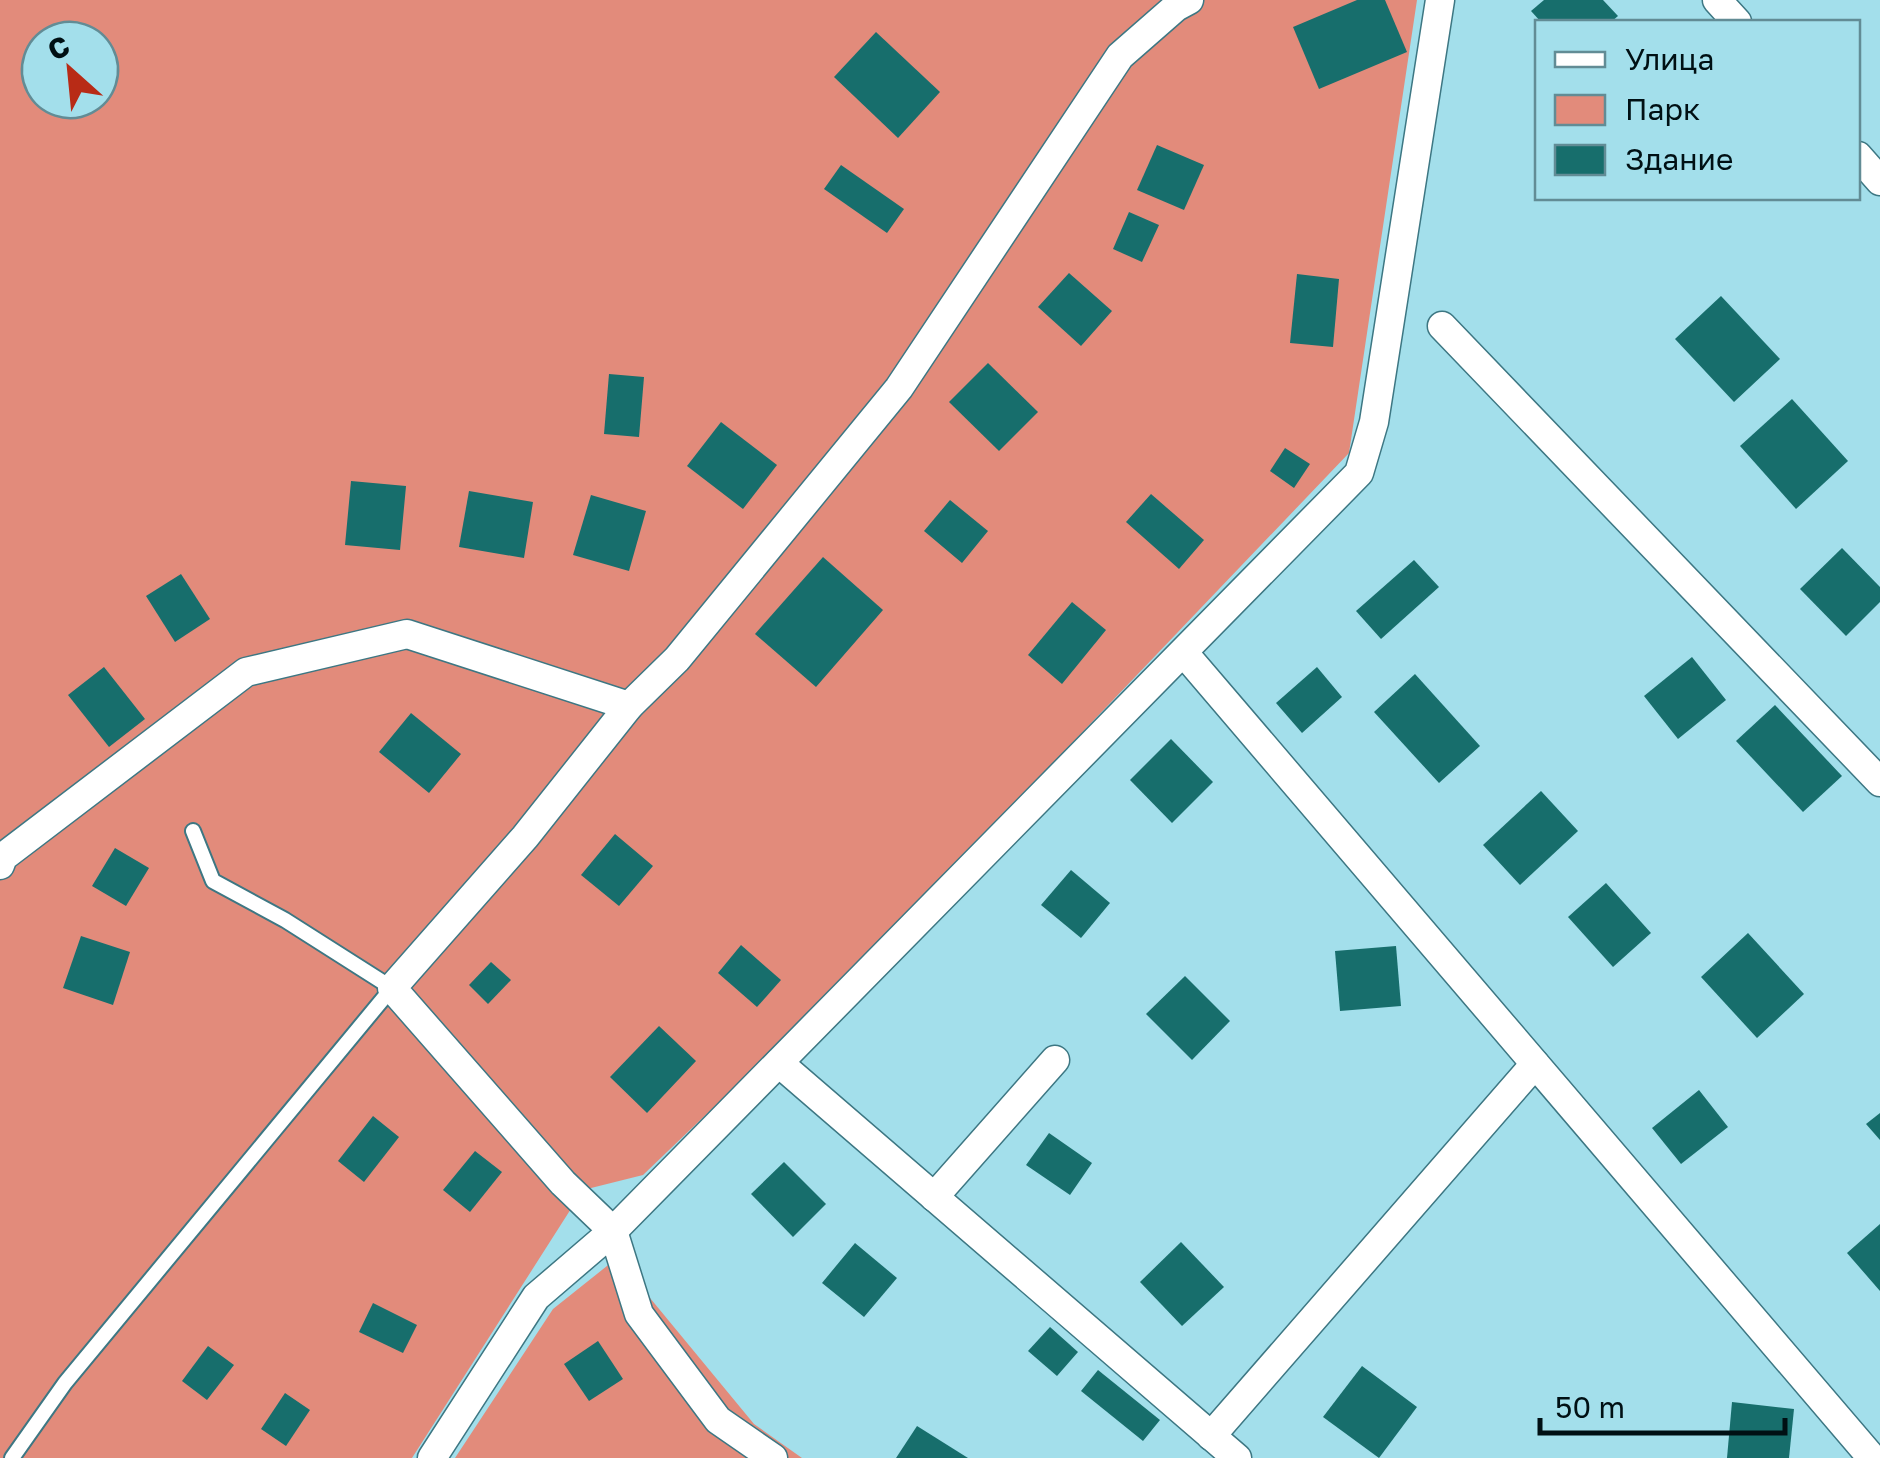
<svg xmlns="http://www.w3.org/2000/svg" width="1880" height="1458" font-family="'Golos Text',sans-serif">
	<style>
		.green { fill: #e28b7b; fill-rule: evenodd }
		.building { fill: #176e6c }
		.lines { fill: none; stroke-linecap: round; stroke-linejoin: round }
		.service-casing { stroke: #3d7783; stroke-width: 18 }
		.minor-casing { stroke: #3d7783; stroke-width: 31 }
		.service { stroke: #fff; stroke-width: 14 }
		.minor { stroke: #fff; stroke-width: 28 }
	</style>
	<rect width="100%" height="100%" fill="#a3dfeb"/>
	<!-- green -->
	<g class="green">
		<path d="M0 0H1417L1349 453 839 987 643 1175 583 1190 412 1458H0ZM40 40H100V100H40Z"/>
		<path d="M617 1258 754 1424 802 1458H455L553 1309Z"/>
	</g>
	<!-- building -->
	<g class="building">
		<path d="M1357 0H1385L1407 52 1319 89 1293 27Z"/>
		<path d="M1544 0H1603L1618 16 1611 22H1541L1531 11Z"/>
		<path d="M876 32 940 92 898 138 834 77Z"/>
		<path d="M1157 145 1204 165 1184 210 1137 190Z"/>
		<path d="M841 165 904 209 887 233 824 189Z"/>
		<path d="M1129 212 1159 225 1142 262 1113 249Z"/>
		<path d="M1069 273 1112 311 1081 346 1038 307Z"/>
		<path d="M1297 274 1339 279 1333 347 1290 343Z"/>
		<path d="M1721 296 1780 359 1734 402 1675 339Z"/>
		<path d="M988 363 1038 412 999 451 949 402Z"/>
		<path d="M609 374 644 377 639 437 604 434Z"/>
		<path d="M1792 399 1848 461 1796 509 1740 446Z"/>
		<path d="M721 422 777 465 743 509 687 466Z"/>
		<path d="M1285 448 1310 464 1294 488 1270 471Z"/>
		<path d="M351 481 406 486 400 550 345 545Z"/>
		<path d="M469 491 533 502 524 558 459 547Z"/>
		<path d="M1151 494 1204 540 1179 569 1126 522Z"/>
		<path d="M591 495 646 511 629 571 573 555Z"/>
		<path d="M950 500 988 531 962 563 924 531Z"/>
		<path d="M1842 548 1880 587V602L1846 636 1800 589Z"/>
		<path d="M823 557 883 610 816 687 755 634Z"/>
		<path d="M1414 560 1439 587 1381 639 1356 611Z"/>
		<path d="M181 574 210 619 175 642 146 596Z"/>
		<path d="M1072 602 1106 630 1062 684 1028 655Z"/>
		<path d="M1692 657 1726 700 1678 739 1644 696Z"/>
		<path d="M104 667 145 719 109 747 68 695Z"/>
		<path d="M1317 667 1342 697 1302 733 1276 703Z"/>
		<path d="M1415 674 1480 746 1439 783 1374 712Z"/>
		<path d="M1775 705 1842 776 1803 812 1736 741Z"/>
		<path d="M411 713 461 754 429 793 379 752Z"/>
		<path d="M1171 739 1213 782 1172 823 1130 780Z"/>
		<path d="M1541 791 1578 831 1520 885 1483 845Z"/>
		<path d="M615 834 653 866 619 906 581 875Z"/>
		<path d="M115 848 149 868 126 906 92 886Z"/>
		<path d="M1071 870 1110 903 1081 938 1041 905Z"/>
		<path d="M1606 883 1651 933 1613 967 1568 917Z"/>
		<path d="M1748 933 1804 994 1757 1038 1701 977Z"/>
		<path d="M81 936 130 952 113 1005 63 988Z"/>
		<path d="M741 945 781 980 757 1007 718 973Z"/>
		<path d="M1396 946 1401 1006 1340 1011 1335 951Z"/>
		<path d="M491 962 511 980 488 1004 469 985Z"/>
		<path d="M1185 976 1230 1021 1192 1060 1146 1014Z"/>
		<path d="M659 1026 696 1061 647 1113 610 1077Z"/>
		<path d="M1699 1090 1728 1127 1681 1164 1652 1128Z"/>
		<path d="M1880 1113V1140L1866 1124Z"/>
		<path d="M373 1116 399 1137 364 1182 338 1161Z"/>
		<path d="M1049 1133 1092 1163 1070 1195 1026 1165Z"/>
		<path d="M475 1151 502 1172 470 1212 443 1190Z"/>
		<path d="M784 1162 826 1204 793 1237 751 1194Z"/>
		<path d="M1880 1224V1291L1847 1253Z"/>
		<path d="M1181 1242 1224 1287 1182 1326 1140 1282Z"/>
		<path d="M855 1243 897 1278 864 1317 822 1283Z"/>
		<path d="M373 1303 417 1325 403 1353 359 1332Z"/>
		<path d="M1050 1327 1078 1352 1057 1376 1028 1351Z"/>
		<path d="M598 1341 623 1379 589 1401 564 1364Z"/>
		<path d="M208 1346 234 1365 207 1400 182 1381Z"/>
		<path d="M1362 1366 1417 1407 1379 1458 1323 1417Z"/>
		<path d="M1098 1370 1160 1420 1143 1441 1081 1391Z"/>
		<path d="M285 1393 310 1410 286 1446 261 1429Z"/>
		<path d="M1732 1402 1794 1409 1789 1458H1727Z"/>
		<path d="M917 1426 968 1458H896Z"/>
	</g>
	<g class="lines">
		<!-- service casing -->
		<g class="service-casing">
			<path id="service" d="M12 1458 65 1383 392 988 285 920 213 881 193 831"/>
		</g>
		<!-- minor casing -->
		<g class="minor-casing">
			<g id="minor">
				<path d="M1717 0 1737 22"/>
				<path d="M1858 156 1880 181"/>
				<path d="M1442 326 1880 782"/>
				<path d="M1184 653 1872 1458"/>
				<path d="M0 865 3 857 246 672 407 634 629 706"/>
				<path d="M779 1063 1237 1458"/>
				<path d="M934 1197 1055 1060"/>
				<path d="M1211 1436 1535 1064"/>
				<path d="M432 1458 536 1297 613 1231 1359 473 1374 422 1440 0"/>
				<path d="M773 1458 718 1420 639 1314 613 1231 563 1183 392 988 525 837 629 706 677 659 899 388 1120 56 1176 7 1189 0"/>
			</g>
		</g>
		<!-- service -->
		<use href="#service" class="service"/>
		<!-- minor -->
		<use href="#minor" class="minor"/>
	</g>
	<!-- legend -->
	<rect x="1535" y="20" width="325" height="180" fill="#a3dfeb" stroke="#628c95" stroke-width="2.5"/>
	<rect x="1555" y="52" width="50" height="15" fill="#ffffff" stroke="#628c95" stroke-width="2.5"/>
	<text x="1625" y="70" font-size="30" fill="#001014">Улица</text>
	<rect x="1555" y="95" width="50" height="30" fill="#e28b7b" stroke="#628c95" stroke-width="2.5"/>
	<text x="1625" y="120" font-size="30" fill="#001014">Парк</text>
	<rect x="1555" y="145" width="50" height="30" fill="#176e6c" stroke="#628c95" stroke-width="2.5"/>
	<text x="1625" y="170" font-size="30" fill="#001014">Здание</text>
	<!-- north arrow -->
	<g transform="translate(70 70) rotate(333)"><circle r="48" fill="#a3dfeb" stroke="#628c95" stroke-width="2.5"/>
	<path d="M0-8L18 38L0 25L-18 38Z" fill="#b82b16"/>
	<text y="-15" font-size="28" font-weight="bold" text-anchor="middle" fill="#001014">С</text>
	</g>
	<!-- scale -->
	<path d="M1540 1418v15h245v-15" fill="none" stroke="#001014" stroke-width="5"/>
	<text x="1555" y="1418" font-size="30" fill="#001014" stroke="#a3dfeb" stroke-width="8" paint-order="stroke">50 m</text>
</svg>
